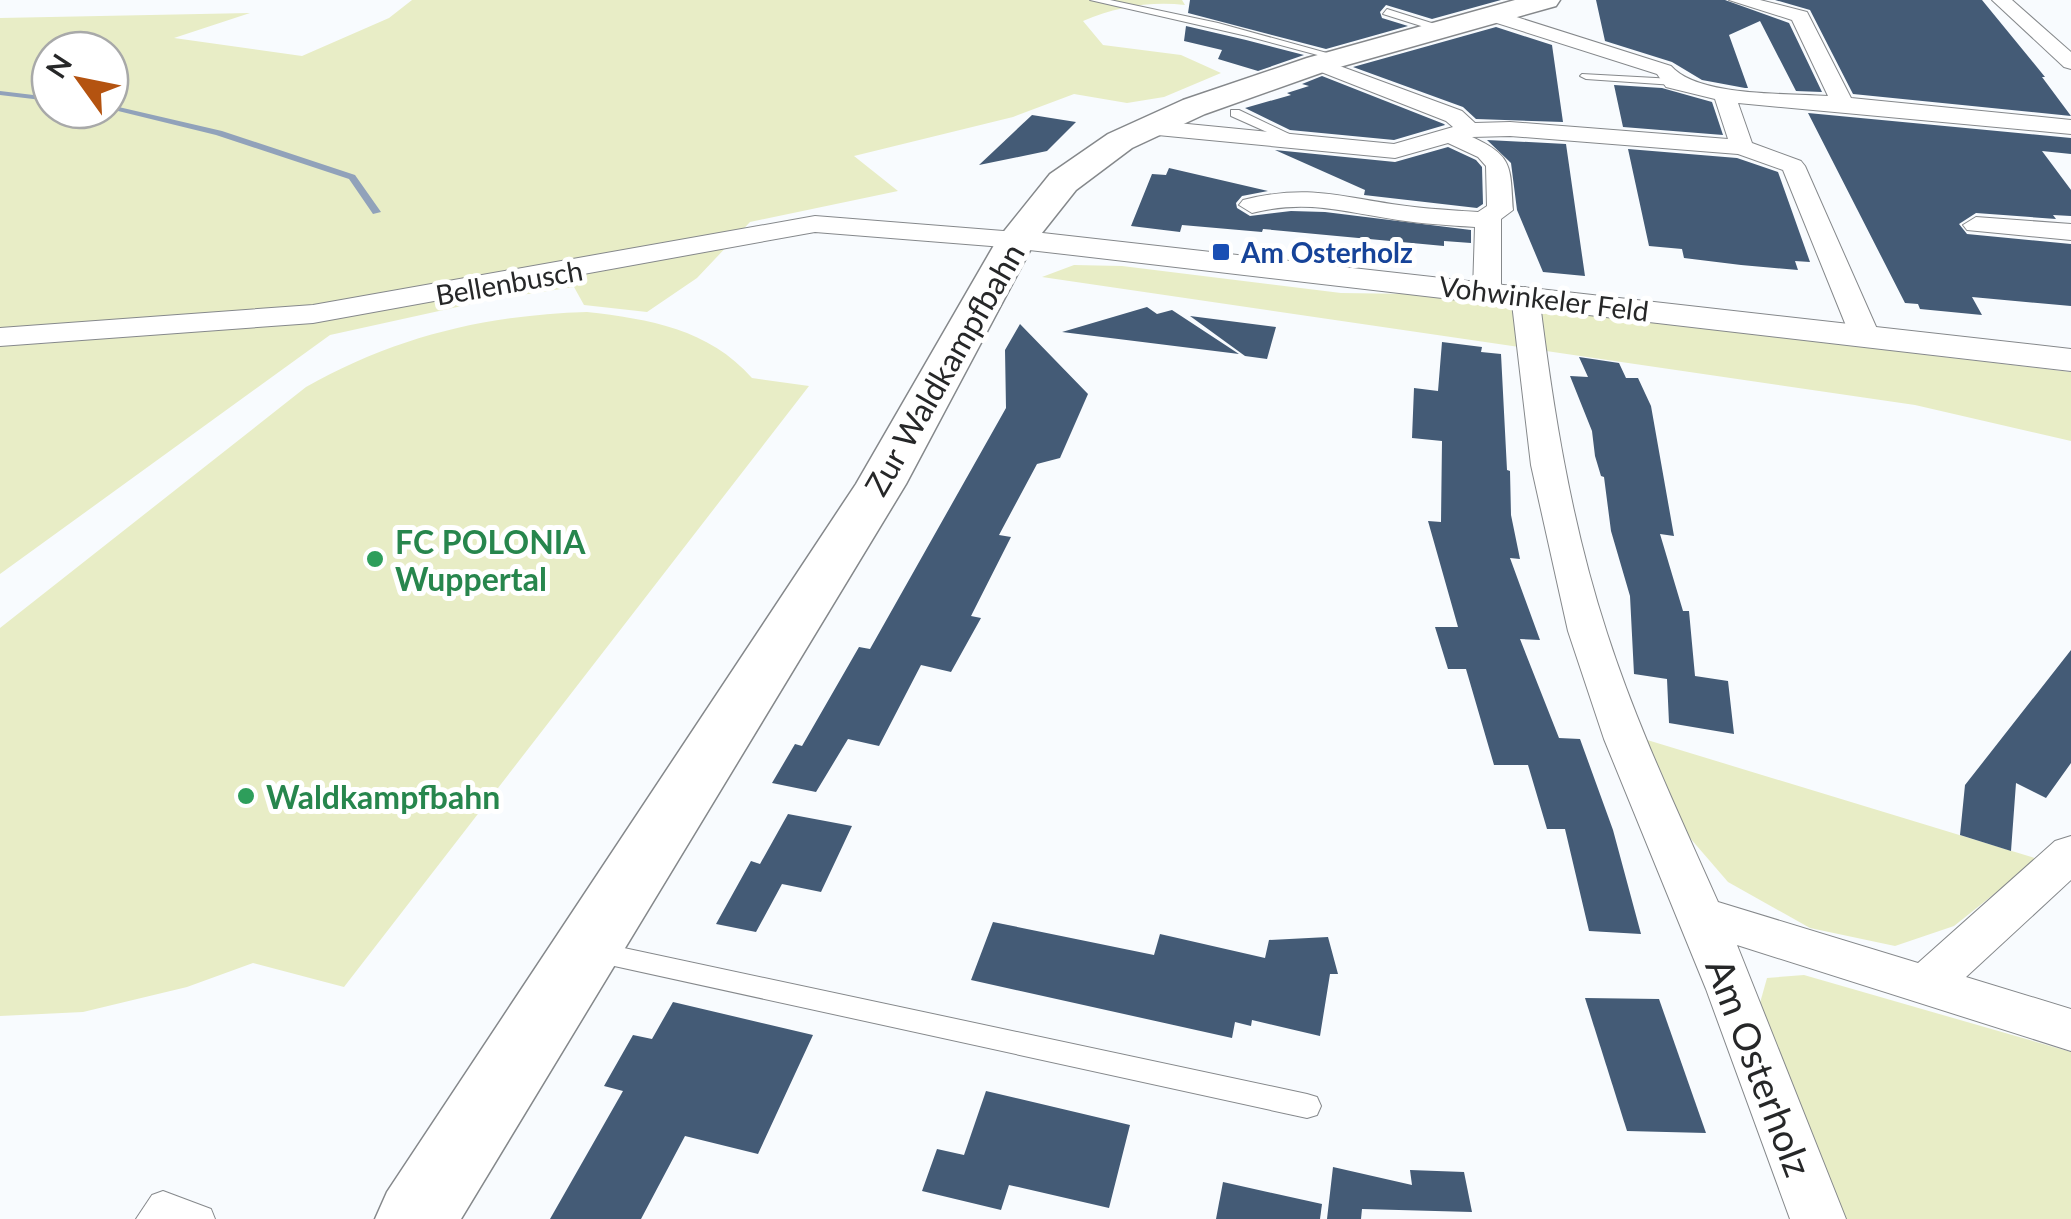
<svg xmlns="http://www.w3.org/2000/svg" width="2071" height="1219" font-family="Lato,sans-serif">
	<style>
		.green { fill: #e8edc6; fill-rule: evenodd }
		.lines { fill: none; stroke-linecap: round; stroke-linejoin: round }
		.stream { fill: #91a2ba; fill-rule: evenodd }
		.building { fill: #445b76 }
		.service-casing { stroke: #85888b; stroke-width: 2 }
		.minor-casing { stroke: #85888b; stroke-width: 2 }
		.tertiary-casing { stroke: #85888b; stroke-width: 2 }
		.secondary-casing { stroke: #85888b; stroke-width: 3 }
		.service { fill: #fff; fill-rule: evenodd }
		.minor { fill: #fff; fill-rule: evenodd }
		.tertiary { fill: #fff; fill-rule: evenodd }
		.secondary { fill: #fff; fill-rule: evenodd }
		.transit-dot { fill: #1a4fb4; stroke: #fff; stroke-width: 4 }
		.leisure-dot { fill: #2e9e5b; stroke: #fff; stroke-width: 4 }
		.labels { text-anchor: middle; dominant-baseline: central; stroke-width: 10; stroke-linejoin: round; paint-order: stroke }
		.far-transit-label { font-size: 28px; font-weight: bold; fill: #164399; stroke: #fff; text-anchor: start }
		.far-street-label { font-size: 28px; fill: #262728; stroke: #fff }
		.street-label { font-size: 32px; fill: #262728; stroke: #fff }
		.leisure-label { font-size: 32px; font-weight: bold; fill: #27864d; stroke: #fff; text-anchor: start }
		.near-street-label { font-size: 38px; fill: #262728; stroke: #fff }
	</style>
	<rect width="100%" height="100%" fill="#f8fbfe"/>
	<!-- green -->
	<g class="green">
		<path d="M412 0H1182L1185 5C1150 1 1116 7 1083 21L1103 45 1181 55 1221 73 1164 97 1127 103 1074 94 1013 117 854 156 898 191 750 222 697 278 647 312 584 305 574 287 489 300 330 335 0 574V346L53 343 75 330 0 334V18L250 13 174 38 302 56 389 18ZM50 50H110V110H50Z"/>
		<path d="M1074 265 1122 266 1341 293 1414 294 2071 372V441L1915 405 1042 277Z"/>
		<path d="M587 312C649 319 709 329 752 378L809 386 344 987 253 963 187 987 83 1012 0 1016V628L306 387C395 337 485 315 587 312Z"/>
		<path d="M1644 739 2038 859 1954 926 1895 946 1810 928 1728 882 1684 831Z"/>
		<path d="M1804 975 2071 1052V1219H1843L1760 1003 1767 978Z"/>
	</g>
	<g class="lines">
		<!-- stream -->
		<g class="stream">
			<path d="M0 91 50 97V101L0 95Z"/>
			<path d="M110 105 222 131 355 175 381 212 373 214 349 179 216 135 110 109Z"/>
		</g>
	</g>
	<!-- building -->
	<g class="building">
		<path d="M1190 0H1501L1432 19 1386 5 1380 12 1382 18 1408 26 1326 49 1188 13Z"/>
		<path d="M1596 0H1725L1789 23 1822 92 1796 91 1760 21 1729 35 1748 88H1745L1702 80 1672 62 1605 41Z"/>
		<path d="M1775 0H1982L2045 77H2042L2071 116 1853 94 1810 10Z"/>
		<path d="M1186 26 1246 40 1304 55 1258 71 1218 59 1222 50 1184 41Z"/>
		<path d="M1496 27 1552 45 1563 122 1476 119 1463 107 1353 67Z"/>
		<path d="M1322 76 1444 124 1445 125 1394 140 1290 130 1245 108 1291 95 1287 93 1309 86 1302 84Z"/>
		<path d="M1614 85 1662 88 1712 102 1723 135 1623 127Z"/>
		<path d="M1808 113 2071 138V154L2042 151 2071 190V216L2053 215 2056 219 1976 213 1959 224 1967 234 2071 244V306L1972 297 1982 315 1920 309 1918 304 1905 303Z"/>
		<path d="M1032 115 1076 122 1047 151 979 165Z"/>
		<path d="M1487 140 1566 144 1585 276 1543 272 1517 210 1511 163Z"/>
		<path d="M1448 147 1476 160 1482 167 1483 204 1477 208 1364 195 1365 190 1275 150 1395 162Z"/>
		<path d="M1628 149 1737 158 1778 172 1810 262 1795 261 1798 270 1741 265 1684 258 1682 249 1649 246Z"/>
		<path d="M1169 168 1268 191 1242 196 1236 203 1237 208 1250 216 1291 211 1325 212 1471 230V243L1444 241V246L1263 229 1262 232 1182 225 1180 232 1131 226 1152 174 1166 175Z"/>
		<path d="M1147 307 1157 314 1172 310 1239 354 1062 332Z"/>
		<path d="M1190 316 1276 327 1267 359 1245 356Z"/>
		<path d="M1020 324 1088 394 1060 458 1037 464 999 535 1011 537 971 616 981 618 951 672 921 665 879 746 848 739 816 792 772 783 795 744 802 746 859 647 870 649 1006 408 1005 350Z"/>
		<path d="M1442 342 1482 347 1481 352 1501 354 1507 470 1510 471 1511 515 1520 559 1510 558 1540 640 1520 639 1559 738 1580 739 1613 830 1641 934 1589 931 1565 829H1547L1528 765H1494L1466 669H1448L1435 627H1458L1428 521 1441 522 1442 441 1412 438 1414 388 1438 391Z"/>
		<path d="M1579 357 1619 363 1626 378H1638L1651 406 1674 536 1660 534 1683 611H1689L1695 676 1728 681 1734 734 1669 723 1667 679 1634 674 1630 596 1611 531 1604 477 1601 476 1595 456 1592 431 1570 376 1588 377Z"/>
		<path d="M2071 650V763L2046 798 2016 783 2011 851 1960 835 1965 785Z"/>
		<path d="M788 814 852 826 821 892 782 884 756 932 716 924 751 861 760 864Z"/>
		<path d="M993 922 1154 955 1160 934 1265 958 1269 940 1328 937 1338 974H1330L1320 1036 1252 1020 1251 1026 1235 1022 1232 1038 971 980Z"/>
		<path d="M1585 998 1659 999 1706 1133 1627 1131Z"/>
		<path d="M673 1002 813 1035 758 1154 685 1136 641 1219H550L623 1091 604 1086 633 1035 652 1039Z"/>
		<path d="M986 1091 1130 1125 1109 1208 1009 1185 1001 1210 922 1191 937 1149 964 1155Z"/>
		<path d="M1333 1167 1412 1185 1410 1170 1464 1172 1472 1212 1362 1209 1361 1219H1327Z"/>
		<path d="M1223 1182 1322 1204 1320 1219H1216Z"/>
	</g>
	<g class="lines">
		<!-- service casing -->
		<g class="service-casing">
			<g id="service">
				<path d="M1090 0H1110L1218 23 1345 58 1340 61 1247 36Z"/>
				<path d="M1387 9 1441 26 1442 28 1437 31 1383 14Z"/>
				<path d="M1582 74 1674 79 1680 82 1674 85 1586 79 1580 76Z"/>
				<path d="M1231 110H1239L1308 143 1298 146 1231 116Z"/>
				<path d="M596 942 1307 1094 1317 1097 1321 1106 1317 1115 1307 1118 596 962 587 959 583 952 587 945Z"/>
				<path d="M163 1191 211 1209 215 1219H136L152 1195Z"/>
			</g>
		</g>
		<!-- minor casing -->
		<g class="minor-casing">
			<g id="minor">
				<path d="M1729 0H1760L1807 12 1851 98 2071 120V134L1738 103 1752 143 1801 161 1805 166 1881 338 1876 344H1856L1851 338 1783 170 1738 154 1510 136 1472 137C1514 156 1510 167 1513 210L1501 219V291L1487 299 1473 291 1475 227C1449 225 1423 224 1398 220 1343 212 1308 199 1252 213L1239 205 1243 200C1308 184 1336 196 1399 205 1425 209 1451 210 1478 212L1487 206 1486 166 1478 157 1448 143 1395 158 1147 134 1136 127 1147 120 1394 144 1453 127 1446 121 1311 68 1308 64 1311 60 1318 58 1462 111 1475 123 1510 122 1728 139 1715 99 1666 87 1657 74 1481 18 1478 14 1488 8 1671 66C1698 97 1787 93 1828 96L1792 20Z"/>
				<path d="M1992 0H2012L2071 52V69L2064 67Z"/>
				<path d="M815 216 1016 232 1029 240 1016 248 815 232 313 323 0 346V328L313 305Z"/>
				<path d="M1976 217 2071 224V240L1967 230 1963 225Z"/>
				<path d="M1525 287 1539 295C1553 409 1571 523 1607 633 1637 726 1679 814 1718 902L1918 963 2055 841 2071 836V880L1966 977 2071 1009V1051L1737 945 1846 1219H1790L1706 989 1604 739 1568 631 1531 465 1511 295Z"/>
			</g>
		</g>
		<!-- tertiary casing -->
		<g class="tertiary-casing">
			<path id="tertiary" d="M1016 230 2071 349V371L1004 247 999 240 1004 233Z"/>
		</g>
		<!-- secondary casing -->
		<g class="secondary-casing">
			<path id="secondary" d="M1515 0H1560L1556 6 1329 70 1205 114 1132 148 1076 190 1034 243 906 484 461 1219H375L387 1192 856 484 997 240 1050 174 1108 134 1183 100 1307 58Z"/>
		</g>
		<!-- service -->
		<use href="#service" class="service"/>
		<!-- minor -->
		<use href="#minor" class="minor"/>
		<!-- tertiary -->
		<use href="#tertiary" class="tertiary"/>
		<!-- secondary -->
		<use href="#secondary" class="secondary"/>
	</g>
	<!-- markers -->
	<rect class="transit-dot" x="1211" y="242" width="20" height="20" rx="5"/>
	<g class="leisure-dot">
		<circle cx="375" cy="559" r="10"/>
		<circle cx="246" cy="796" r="10"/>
	</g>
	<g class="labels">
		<!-- far-transit labels -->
		<g class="far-transit-label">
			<text x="1241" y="252">Am Osterholz</text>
		</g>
		<!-- far-street labels -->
		<g class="far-street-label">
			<text transform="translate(509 282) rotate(-10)">Bellenbusch</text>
			<text transform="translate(1544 298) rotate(7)">Vohwinkeler Feld</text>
		</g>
		<!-- street labels -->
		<g class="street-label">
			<text transform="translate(944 369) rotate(-60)">Zur Waldkampfbahn</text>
		</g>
		<!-- leisure labels -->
		<g class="leisure-label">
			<text x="395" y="541">FC POLONIA<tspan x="395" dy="37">Wuppertal</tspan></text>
			<text x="266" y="796">Waldkampfbahn</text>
		</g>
		<!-- near-street labels -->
		<g class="near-street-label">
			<text transform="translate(1760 1067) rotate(69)">Am Osterholz</text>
		</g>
	</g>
	<!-- north arrow -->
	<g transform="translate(80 80) rotate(303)"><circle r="48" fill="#ffffff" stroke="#a8a9a9" stroke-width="2.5"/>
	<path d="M0-8L18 38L0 25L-18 38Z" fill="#b45310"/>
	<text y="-15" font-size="28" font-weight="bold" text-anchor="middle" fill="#262728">N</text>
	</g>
</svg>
